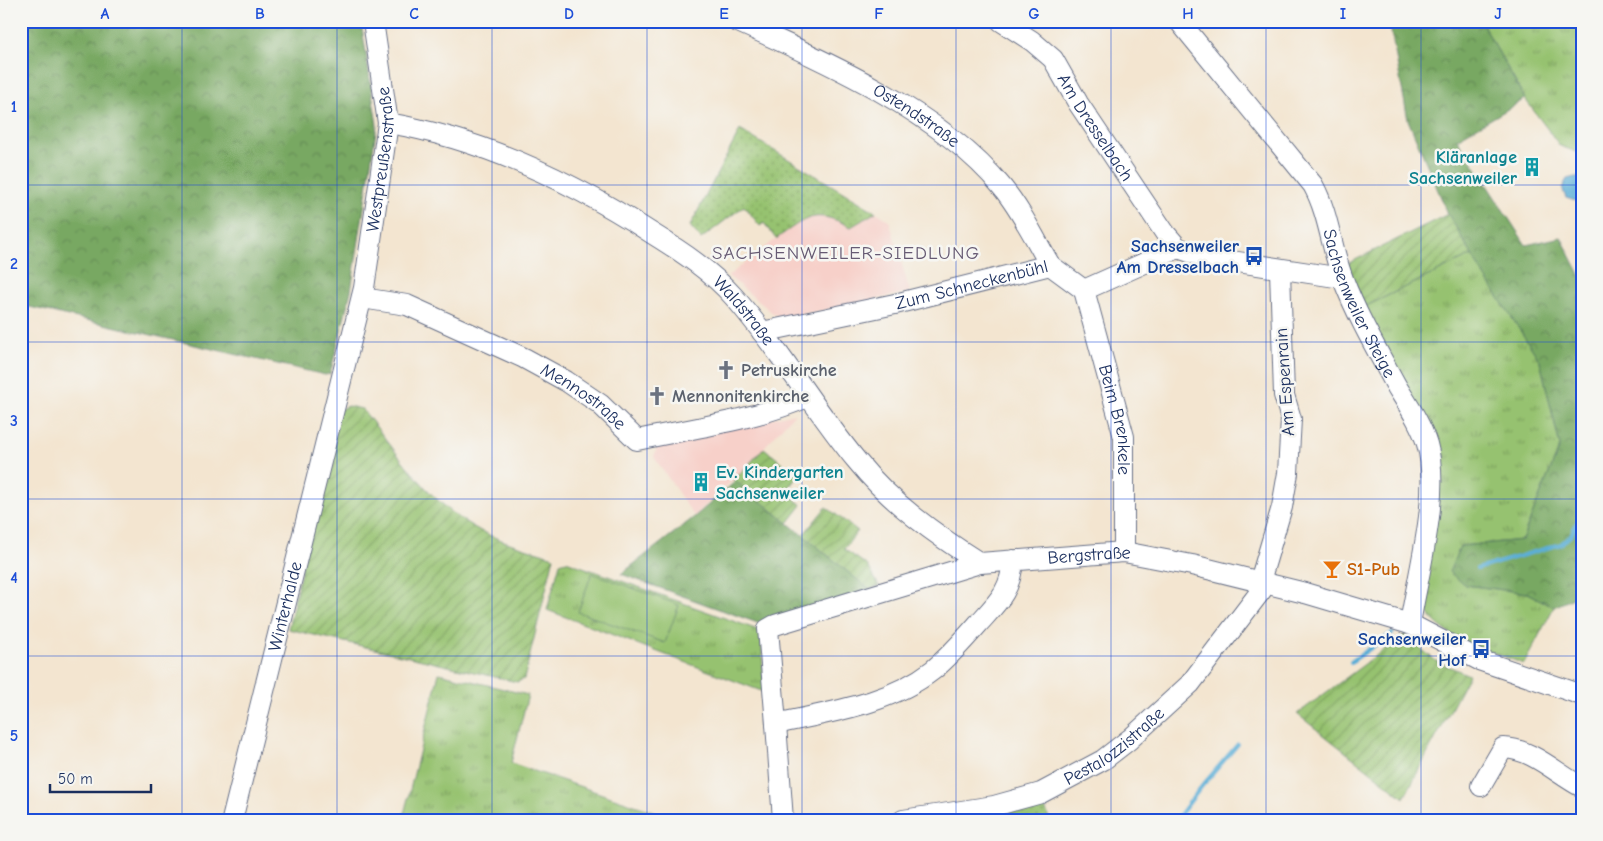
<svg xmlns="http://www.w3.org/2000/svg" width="1603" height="841" font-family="'Comic Neue',sans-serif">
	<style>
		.built { fill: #f7d0c9 }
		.grass { fill: url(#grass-tufts); stroke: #587866 }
		.forest { fill: url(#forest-crowns); stroke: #4a6c60 }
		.park { fill: url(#park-dots); stroke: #587866 }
		.garden { fill: url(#garden-furrows); stroke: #587866 }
		.pitch { fill: #96c26f; stroke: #587866 }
		.water { fill: #5bafd7; stroke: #3b6f9a }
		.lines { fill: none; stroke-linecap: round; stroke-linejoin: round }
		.stream { stroke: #5bafd7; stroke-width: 4 }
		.minor-casing { stroke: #676f86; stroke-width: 22 }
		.minor { stroke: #fff; stroke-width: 20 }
		.grid { fill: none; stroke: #1d4ed8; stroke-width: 1; stroke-opacity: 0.55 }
		.labels { text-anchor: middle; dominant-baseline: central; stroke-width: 5; stroke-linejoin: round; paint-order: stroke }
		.street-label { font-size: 18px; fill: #1b2f5e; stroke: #f6f6f2 }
		.culture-label { font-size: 18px; font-weight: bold; fill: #0d838f; stroke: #f6f6f2; text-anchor: end }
		.transit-label { font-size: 18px; font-weight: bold; fill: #164399; stroke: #f6f6f2; text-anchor: end }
		.worship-label { font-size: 18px; font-weight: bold; fill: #5b616d; stroke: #f6f6f2; text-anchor: start }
		.food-label { font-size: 18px; font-weight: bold; fill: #c56008; stroke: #f6f6f2; text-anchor: start }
		.neighbourhood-label { font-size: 19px; letter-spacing: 1px; fill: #665a73; stroke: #f6f6f2 }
		.neatline { fill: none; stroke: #1d4ed8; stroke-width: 2 }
		.grid-label { font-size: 16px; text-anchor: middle; font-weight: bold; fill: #1d4ed8 }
	</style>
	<defs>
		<pattern id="grass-tufts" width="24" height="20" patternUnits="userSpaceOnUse" patternTransform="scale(1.25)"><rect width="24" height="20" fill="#96c26f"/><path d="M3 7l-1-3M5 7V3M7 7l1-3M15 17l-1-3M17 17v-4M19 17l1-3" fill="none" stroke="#7a9e5e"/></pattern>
		<pattern id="forest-crowns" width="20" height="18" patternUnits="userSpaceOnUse" patternTransform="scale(1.25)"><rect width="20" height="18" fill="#78a862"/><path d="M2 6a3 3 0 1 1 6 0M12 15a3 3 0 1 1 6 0" fill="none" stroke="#628954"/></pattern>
		<pattern id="park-dots" width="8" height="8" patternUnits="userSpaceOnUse" patternTransform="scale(1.25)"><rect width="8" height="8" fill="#96c26f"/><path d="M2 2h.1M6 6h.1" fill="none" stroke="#7a9e5e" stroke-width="1.8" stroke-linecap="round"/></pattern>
		<pattern id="garden-furrows" width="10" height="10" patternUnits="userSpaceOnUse" patternTransform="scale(1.25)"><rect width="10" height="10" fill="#96c26f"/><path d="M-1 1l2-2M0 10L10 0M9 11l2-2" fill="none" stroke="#7a9e5e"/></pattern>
	</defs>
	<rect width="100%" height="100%" fill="#f6f6f2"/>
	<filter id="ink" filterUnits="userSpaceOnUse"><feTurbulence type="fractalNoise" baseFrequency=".02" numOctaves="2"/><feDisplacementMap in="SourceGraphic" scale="10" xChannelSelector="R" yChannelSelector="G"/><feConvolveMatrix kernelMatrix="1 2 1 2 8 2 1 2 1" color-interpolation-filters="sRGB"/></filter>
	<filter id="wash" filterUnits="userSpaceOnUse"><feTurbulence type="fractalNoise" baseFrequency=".0096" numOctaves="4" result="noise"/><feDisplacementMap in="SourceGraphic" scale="20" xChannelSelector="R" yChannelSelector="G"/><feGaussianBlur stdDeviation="1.12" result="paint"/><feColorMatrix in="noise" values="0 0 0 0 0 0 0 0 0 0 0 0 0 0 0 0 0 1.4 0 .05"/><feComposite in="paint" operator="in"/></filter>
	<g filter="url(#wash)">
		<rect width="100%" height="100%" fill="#f3e5d0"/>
		<!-- built -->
		<g class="built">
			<path d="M801 166 889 220 910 292 780 319 728 276 776 239 764 223 760 226Z"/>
			<path d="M795 413 741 473 694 516 654 457 657 447 661 444Z"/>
		</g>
		<!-- grass -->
		<g class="grass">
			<path d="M1481 21H1582V154L1560 146 1525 99Z"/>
			<path d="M1472 255 1540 361 1560 446 1522 540 1460 546 1465 585 1527 593 1554 607 1524 664C1487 649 1437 640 1420 600L1436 468 1360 309Z"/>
			<path d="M566 561 761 631 764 692 547 610 560 563Z"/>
			<path d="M439 673 528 695 511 763 679 820H362L404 814Z"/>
		</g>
		<!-- forest -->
		<g class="forest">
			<path d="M21 21H361L377 125 351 291 330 374 325 375 21 305Z"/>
			<path d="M1389 21H1481L1525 99 1457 139 1526 245 1561 237 1582 278V594L1554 607 1527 593 1465 585 1449 572 1460 546 1522 540 1560 446 1540 361 1480 269 1448 214 1408 120Z"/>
			<path d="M736 481 869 589 766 626 621 574 693 518Z"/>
		</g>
		<!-- park -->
		<g class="park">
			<path d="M740 130 876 212 851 227C814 208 807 217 776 239L764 223 760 226 744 206 701 239 690 226Z"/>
			<path d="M1043 803 1050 820H963L981 818Z"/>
		</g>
		<!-- garden -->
		<g class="garden">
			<path d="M1448 214 1472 255 1364 307 1347 264Z"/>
			<path d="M348 406 362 409C395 449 426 499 472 526 496 541 527 548 554 557L524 679 517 682 288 629 338 410Z"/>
			<path d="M764 448 798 476 785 492 802 505 788 523 734 480Z"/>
			<path d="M826 507 858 531 844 549 868 566 879 586 869 589 803 535Z"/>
			<path d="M1404 635 1436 661 1469 675 1404 798 1297 714Z"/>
		</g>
		<!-- pitch -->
		<path class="pitch" d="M592 573 679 605 665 643 578 612Z"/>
		<!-- water -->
		<path class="water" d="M1575 177 1582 179V199L1576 201 1566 198 1562 188 1567 179Z"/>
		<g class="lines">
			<!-- stream -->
			<g class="stream">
				<path d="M1477 569 1561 544 1571 535 1582 513"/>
				<path d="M1351 662 1392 633"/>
				<path d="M1176 820 1202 786 1238 744"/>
			</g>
		</g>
	</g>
	<g filter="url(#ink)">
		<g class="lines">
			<!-- minor casing -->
			<g class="minor-casing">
				<g id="minor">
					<path id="s1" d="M736 21C822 59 942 113 1002 187 1021 210 1035 239 1050 265"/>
					<path id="s2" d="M1001 21 1032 41 1053 59 1078 103 1165 233 1178 248 1205 257 1342 278"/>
					<path id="s3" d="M1179 21 1313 185C1329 214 1331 248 1343 279 1357 316 1378 352 1397 387 1408 405 1421 424 1427 444 1441 493 1418 573 1410 624"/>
					<path id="s4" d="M388 123C483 139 573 182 653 234 682 252 711 271 734 297 779 348 814 409 857 461 891 503 936 535 980 563"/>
					<path id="s5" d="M1084 290 1124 437V552"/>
					<path id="s6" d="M362 298 407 305 524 358 566 381 600 404 637 440C693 428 755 420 807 397"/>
					<path id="s7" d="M762 332 895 304 1050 265 1084 290 1178 248"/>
					<path id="s8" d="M1013 560C1011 591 998 602 978 624 964 640 949 657 933 670 888 705 829 712 776 724L768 629 775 625 980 563 1124 552 1192 565 1305 593 1410 624 1479 660 1582 695"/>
					<path d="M1260 581 1282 507 1288 473 1291 419 1284 395 1280 270"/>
					<path d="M776 724 783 820"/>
					<path d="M1481 786 1503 748C1531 748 1557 774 1582 787"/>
					<path id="s9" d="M232 820 364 288 388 123 373 21"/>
					<path id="s10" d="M903 820 994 806 1041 793 1103 760 1130 739 1190 684 1267 583"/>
				</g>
			</g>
			<!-- minor -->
			<use href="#minor" class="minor"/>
		</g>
	</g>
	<!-- grid -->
	<path class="grid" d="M182 21V820M337 21V820M492 21V820M647 21V820M802 21V820M956 21V820M1111 21V820M1266 21V820M1421 21V820M21 185H1582M21 342H1582M21 499H1582M21 656H1582"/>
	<!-- icons -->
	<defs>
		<g id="building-bare" transform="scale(1.5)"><path d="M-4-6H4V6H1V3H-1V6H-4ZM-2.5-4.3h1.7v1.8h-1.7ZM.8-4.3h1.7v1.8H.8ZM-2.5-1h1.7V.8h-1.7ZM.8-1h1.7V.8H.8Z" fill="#0f9aa8" stroke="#f6f6f2" stroke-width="2.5" paint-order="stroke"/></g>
		<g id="bus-bare" transform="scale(1.5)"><path d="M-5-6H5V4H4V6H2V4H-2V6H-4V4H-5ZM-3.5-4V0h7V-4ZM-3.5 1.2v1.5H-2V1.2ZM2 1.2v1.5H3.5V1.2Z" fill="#1a4fb4" stroke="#f6f6f2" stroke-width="2.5" paint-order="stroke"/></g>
		<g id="church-bare" transform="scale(1.5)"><path d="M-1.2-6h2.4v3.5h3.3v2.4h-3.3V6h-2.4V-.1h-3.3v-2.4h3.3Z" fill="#6b7280" stroke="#f6f6f2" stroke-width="2.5" paint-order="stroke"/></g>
		<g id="bar-bare" transform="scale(1.5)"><path d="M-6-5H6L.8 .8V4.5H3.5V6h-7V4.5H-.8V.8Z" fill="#e8710a" stroke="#f6f6f2" stroke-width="2.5" paint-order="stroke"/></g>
	</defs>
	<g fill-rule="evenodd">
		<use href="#building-bare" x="1532" y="167"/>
		<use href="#bus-bare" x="1254" y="256"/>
		<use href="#church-bare" x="726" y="370"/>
		<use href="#church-bare" x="657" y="396"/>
		<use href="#building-bare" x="701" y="482"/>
		<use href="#bar-bare" x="1332" y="569"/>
		<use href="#bus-bare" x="1481" y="649"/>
	</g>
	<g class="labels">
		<!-- street labels -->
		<g class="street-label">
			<text stroke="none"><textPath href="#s1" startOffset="204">Ostendstraße</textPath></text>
			<text stroke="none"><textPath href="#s2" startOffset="145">Am Dresselbach</textPath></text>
			<text stroke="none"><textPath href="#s9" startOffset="678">Westpreußenstraße</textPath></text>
			<text stroke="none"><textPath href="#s7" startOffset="215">Zum Schneckenbühl</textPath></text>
			<text stroke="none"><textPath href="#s3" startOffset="339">Sachsenweiler Steige</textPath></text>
			<text stroke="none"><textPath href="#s4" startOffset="409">Waldstraße</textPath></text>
			<text transform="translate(1285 382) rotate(-94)">Am Espenrain</text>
			<text stroke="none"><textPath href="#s6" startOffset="245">Mennostraße</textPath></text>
			<text stroke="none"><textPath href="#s5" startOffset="134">Beim Brenkele</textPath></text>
			<text stroke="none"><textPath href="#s8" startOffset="734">Bergstraße</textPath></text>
			<text stroke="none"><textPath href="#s9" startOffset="220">Winterhalde</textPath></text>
			<text stroke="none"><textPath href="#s10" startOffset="228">Pestalozzistraße</textPath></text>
		</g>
		<!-- culture labels -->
		<g class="culture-label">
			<text x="1517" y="157">Kläranlage<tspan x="1517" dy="21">Sachsenweiler</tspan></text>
			<text x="716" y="472" text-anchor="start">Ev. Kindergarten<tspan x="716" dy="21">Sachsenweiler</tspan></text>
		</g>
		<!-- transit labels -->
		<g class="transit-label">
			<text x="1239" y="246">Sachsenweiler<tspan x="1239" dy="21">Am Dresselbach</tspan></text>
			<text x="1466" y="639">Sachsenweiler<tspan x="1466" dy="21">Hof</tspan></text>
		</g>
		<!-- worship labels -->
		<g class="worship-label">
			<text x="741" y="370">Petruskirche</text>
			<text x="672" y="396">Mennonitenkirche</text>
		</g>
		<!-- food labels -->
		<g class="food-label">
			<text x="1347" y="569">S1-Pub</text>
		</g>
		<!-- neighbourhood labels -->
		<g class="neighbourhood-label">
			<text x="846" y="253">SACHSENWEILER-SIEDLUNG</text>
		</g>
	</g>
	<!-- margin -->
	<rect width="1603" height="841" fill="none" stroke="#f6f6f2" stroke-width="55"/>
	<!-- scale -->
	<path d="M50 784v8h101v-8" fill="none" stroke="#1b2f5e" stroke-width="2.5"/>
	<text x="58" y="784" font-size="15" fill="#1b2f5e" stroke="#f6f6f2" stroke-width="4" paint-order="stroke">50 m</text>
	<rect x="28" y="28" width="1548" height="786" class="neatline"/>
	<g class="grid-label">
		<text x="105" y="19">A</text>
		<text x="260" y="19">B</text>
		<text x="414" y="19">C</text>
		<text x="569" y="19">D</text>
		<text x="724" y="19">E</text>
		<text x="879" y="19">F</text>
		<text x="1034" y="19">G</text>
		<text x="1188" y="19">H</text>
		<text x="1343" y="19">I</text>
		<text x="1498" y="19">J</text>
		<text x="14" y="112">1</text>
		<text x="14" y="269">2</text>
		<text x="14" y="426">3</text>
		<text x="14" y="583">4</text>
		<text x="14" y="741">5</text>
	</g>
</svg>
